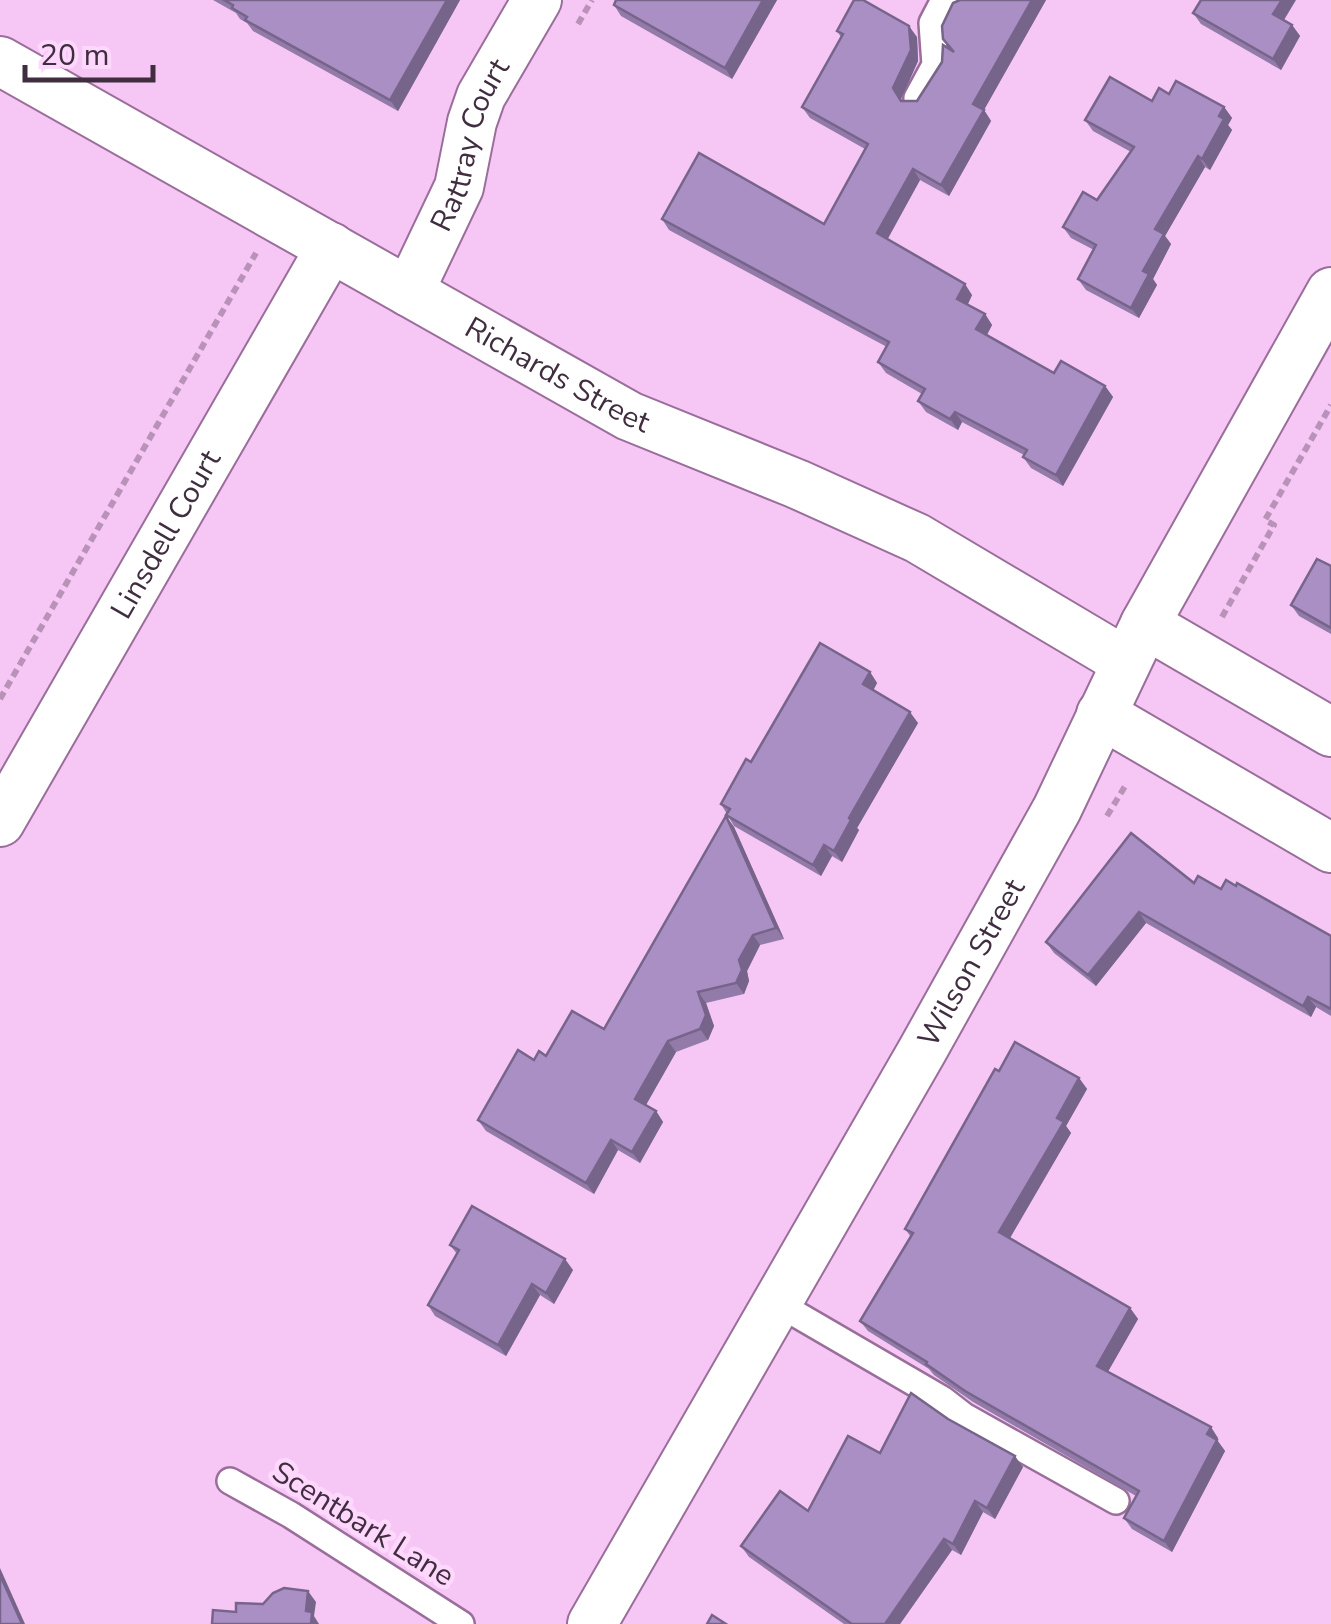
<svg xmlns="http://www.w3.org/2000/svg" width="1331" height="1624" font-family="'Nunito Sans',sans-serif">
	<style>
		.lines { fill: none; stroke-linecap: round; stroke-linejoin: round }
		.service-casing { stroke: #9a6e9a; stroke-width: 30 }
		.minor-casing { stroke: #9a6e9a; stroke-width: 52 }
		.path { stroke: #b992b8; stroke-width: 6; stroke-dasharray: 8 5; stroke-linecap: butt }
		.service { stroke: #fff; stroke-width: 25 }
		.minor { stroke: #fff; stroke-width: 48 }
		.wall { fill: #927ba9 }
		.shaded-wall { fill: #77648a }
		.building { fill: #aa8fc5; stroke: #77648a; stroke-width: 2.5 }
		.labels { text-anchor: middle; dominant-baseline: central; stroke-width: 9; stroke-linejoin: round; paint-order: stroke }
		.street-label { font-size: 30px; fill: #402d40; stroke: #fed7fd }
	</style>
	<rect width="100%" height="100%" fill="#f6c6f5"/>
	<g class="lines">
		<!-- service casing -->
		<g class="service-casing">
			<g id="service">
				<path d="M917 98 935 65 932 23 944 0"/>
				<path d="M777 1303 942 1399 964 1416 1116 1501"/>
				<path d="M230 1481 291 1515 461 1624"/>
			</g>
		</g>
		<!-- minor casing -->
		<g class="minor-casing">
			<g id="minor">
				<path id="s1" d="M0 61 629 416 797 484 917 538 1126 662"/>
				<path id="s2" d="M409 292 459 187 472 122 481 96 537 0"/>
				<path d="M1145 624 1331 732"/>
				<path d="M1101 714 1331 848"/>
				<path id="s3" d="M0 822 331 247"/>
				<path id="s4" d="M592 1624 922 1051 1057 809 1145 624 1331 292"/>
			</g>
		</g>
		<!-- path -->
		<g class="path">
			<path d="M578 24 592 0"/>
			<path d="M1222 617 1274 525 1265 520 1331 405"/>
			<path d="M0 699 256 253"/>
			<path d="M1107 816 1127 783"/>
		</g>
		<!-- service -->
		<use href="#service" class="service"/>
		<!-- minor -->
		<use href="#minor" class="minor"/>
	</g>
	<!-- wall -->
	<g class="wall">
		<path d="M213 0H460L398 111 253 31 247 23 240 19 236 13Z"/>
		<path d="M777 0 732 79 621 16 614 5Z"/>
		<path d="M960 0H1046L984 110 991 121 949 196 920 180 887 239 972 295 968 304 985 314 992 325 987 335 1054 373 1105 386 1113 397 1063 486 1031 468 1023 457 1024 455 962 422 958 430 926 412 918 401 922 394 886 373 878 362 887 347 669 230 662 219 824 224 865 149 810 118 802 107 841 37 837 31 917 37 918 61 901 99 902 101H917L950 49 943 39Z"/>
		<path d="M1193 13 1284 20 1292 25 1300 36 1281 70 1201 24Z"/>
		<path d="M1169 94 1224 107 1232 118 1228 125 1232 130 1210 170 1205 167 1165 236 1171 244 1153 279 1157 285 1139 318 1086 290 1078 279 1094 250 1071 238 1063 227 1097 200 1131 152 1093 131 1085 120 1152 101Z"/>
		<path d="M1331 566V634L1299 616 1291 605Z"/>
		<path d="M870 672 877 683 873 690 918 723 857 828 859 830 842 862 832 856 821 876 734 826 721 804 751 762Z"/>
		<path d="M726 816 734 827 784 939 760 945 747 971 749 981 744 994 706 1003 714 1026 708 1040 676 1052 646 1105 656 1111 663 1122 640 1163 618 1150 594 1194 486 1131 478 1120 534 1060 546 1056 604 1029Z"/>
		<path d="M1194 883 1221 889 1331 936V1016L1316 1007 1311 1017 1146 923 1096 986 1054 953 1046 942Z"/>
		<path d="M999 1071 1079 1078 1087 1089 1066 1126 1071 1133 1010 1238 1130 1308 1138 1319 1108 1371 1218 1438 1217 1440 1225 1451 1172 1552 1132 1529 1124 1518 1136 1496 973 1402 934 1375 929 1369 868 1331 860 1321 911 1237 905 1229Z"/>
		<path d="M450 1245 573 1270 554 1304 540 1295 506 1356 435 1316 428 1305 457 1254Z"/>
		<path d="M948 1419 1023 1467 995 1519 983 1512 961 1555 952 1550 900 1624H844L749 1557 741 1546 808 1511 880 1453Z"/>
	</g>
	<!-- shaded-wall -->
	<g class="shaded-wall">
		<path d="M447 0H460L398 111 390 100Z"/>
		<path d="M763 0H777L732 79 725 68Z"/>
		<path d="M1032 0H1046L981 115 973 104Z"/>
		<path d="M1282 0H1296L1281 25 1273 14Z"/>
		<path d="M1292 25 1300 36 1281 70 1273 59Z"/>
		<path d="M909 26 917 37 918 61 901 99 908 112 893 88Z"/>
		<path d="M1224 107 1232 118 1228 125 1232 130 1210 170 1202 159Z"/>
		<path d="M984 110 991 121 949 196 941 185Z"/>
		<path d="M1198 156 1205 167 1165 236 1171 244 1153 279 1157 285 1139 318 1131 308 1143 271 1155 229Z"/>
		<path d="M913 169 920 180 885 244 877 233Z"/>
		<path d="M965 284 972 295 965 310 957 299Z"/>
		<path d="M985 314 992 325 984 340 976 329Z"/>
		<path d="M1105 386 1113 397 1063 486 1056 475Z"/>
		<path d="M955 412 962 422 958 430 950 419Z"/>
		<path d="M870 672 877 683 871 695 863 684Z"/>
		<path d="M910 712 918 723 857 828 859 830 842 862 834 851 849 818Z"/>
		<path d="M726 816 734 827 784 939 776 928Z"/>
		<path d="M824 845 832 856 821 876 813 865Z"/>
		<path d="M1139 912 1146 923 1096 986 1088 975Z"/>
		<path d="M753 935 760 945 747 971 749 981 744 994 736 983 739 960Z"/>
		<path d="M698 992 706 1003 714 1026 708 1040 700 1029Z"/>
		<path d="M1308 997 1316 1007 1311 1017 1303 1006Z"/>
		<path d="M668 1041 676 1052 643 1110 635 1099Z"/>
		<path d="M1079 1078 1087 1089 1066 1126 1071 1133 1007 1243 999 1232 1057 1118Z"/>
		<path d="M656 1111 663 1122 640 1163 632 1152Z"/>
		<path d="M611 1140 618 1150 594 1194 586 1183Z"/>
		<path d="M565 1259 573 1270 554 1304 546 1293Z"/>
		<path d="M532 1284 540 1295 506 1356 498 1345Z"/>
		<path d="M1130 1308 1138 1319 1105 1377 1097 1366Z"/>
		<path d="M1211 1427 1218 1438 1214 1445 1207 1434Z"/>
		<path d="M1217 1440 1225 1451 1172 1552 1164 1541Z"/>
		<path d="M1015 1456 1023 1467 995 1519 987 1508Z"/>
		<path d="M975 1501 983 1512 961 1555 953 1544Z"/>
		<path d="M944 1539 952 1550 900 1624H885Z"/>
		<path d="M0 1568 25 1624H22L0 1575Z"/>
		<path d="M308 1591 316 1602 314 1616 319 1624H311L306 1611Z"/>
	</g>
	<!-- building -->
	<g class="building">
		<path d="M224 0H447L390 100 245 20 247 17 232 8 233 5Z"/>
		<path d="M616 0H763L725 68 614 5Z"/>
		<path d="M854 0H863L909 26 911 50 893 88 901 101H917L942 62 943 45 954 52 943 39 942 26 953 3 960 0H1032L973 104 984 110 941 185 913 169 877 233 965 284 957 299 985 314 976 329 1054 373 1061 361 1105 386 1056 475 1023 457 1027 450 955 412 950 419 918 401 925 389 878 362 889 342 662 219 699 153 824 224 868 144 802 107 843 34 837 31Z"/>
		<path d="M1201 0H1282L1273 14 1292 25 1273 59 1193 13Z"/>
		<path d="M1110 77 1152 101 1159 88 1169 94 1176 81 1224 107 1219 116 1224 119 1202 159 1198 156 1155 229 1164 234 1143 271 1149 274 1131 308 1078 279 1096 245 1063 227 1083 192 1097 200 1134 147 1085 120Z"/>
		<path d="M1317 559 1331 566V628L1291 605Z"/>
		<path d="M820 643 870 672 863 684 910 712 849 818 851 820 834 851 824 845 813 865 726 815 730 809 721 804 746 759 751 762Z"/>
		<path d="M726 816 776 928 753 935 739 960 742 970 736 983 698 992 706 1015 700 1029 668 1041 635 1099 656 1111 632 1152 611 1140 586 1183 478 1120 518 1050 534 1060 539 1051 546 1056 572 1011 604 1029Z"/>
		<path d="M1131 833 1194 883 1198 876 1221 889 1226 880 1236 886 1237 883 1331 936V1009L1308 997 1303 1006 1139 912 1088 975 1046 942Z"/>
		<path d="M1015 1042 1079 1078 1057 1118 1064 1122 999 1232 1130 1308 1097 1366 1211 1427 1207 1434 1217 1440 1164 1541 1124 1518 1139 1491 965 1391 926 1364 927 1362 860 1321 913 1233 905 1229 995 1069 999 1071Z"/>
		<path d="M472 1206 565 1259 546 1293 532 1284 498 1345 428 1305 459 1250 450 1245Z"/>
		<path d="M911 1393 948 1419 1015 1456 987 1508 975 1501 953 1544 944 1539 885 1624H852L741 1546 780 1491 808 1511 848 1436 880 1453Z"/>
		<path d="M0 1575 22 1624H0Z"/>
		<path d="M284 1588 308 1591 306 1611 312 1612 311 1624H212L213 1610 236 1612V1603L263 1604 273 1593Z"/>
		<path d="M712 1615 726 1624H707Z"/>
	</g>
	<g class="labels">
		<!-- street labels -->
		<g class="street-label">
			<text stroke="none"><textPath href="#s2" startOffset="160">Rattray Court</textPath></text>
			<text stroke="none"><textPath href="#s1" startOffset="640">Richards Street</textPath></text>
			<text stroke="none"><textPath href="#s3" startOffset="332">Linsdell Court</textPath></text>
			<text stroke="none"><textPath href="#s4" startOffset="762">Wilson Street</textPath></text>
			<text transform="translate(363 1524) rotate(32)">Scentbark Lane</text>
		</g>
	</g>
	<!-- scale -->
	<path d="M25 65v15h128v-15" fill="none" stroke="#402d40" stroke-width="5"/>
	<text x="40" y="65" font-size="30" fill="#402d40" stroke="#fed7fd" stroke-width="8" paint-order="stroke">20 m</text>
</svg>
